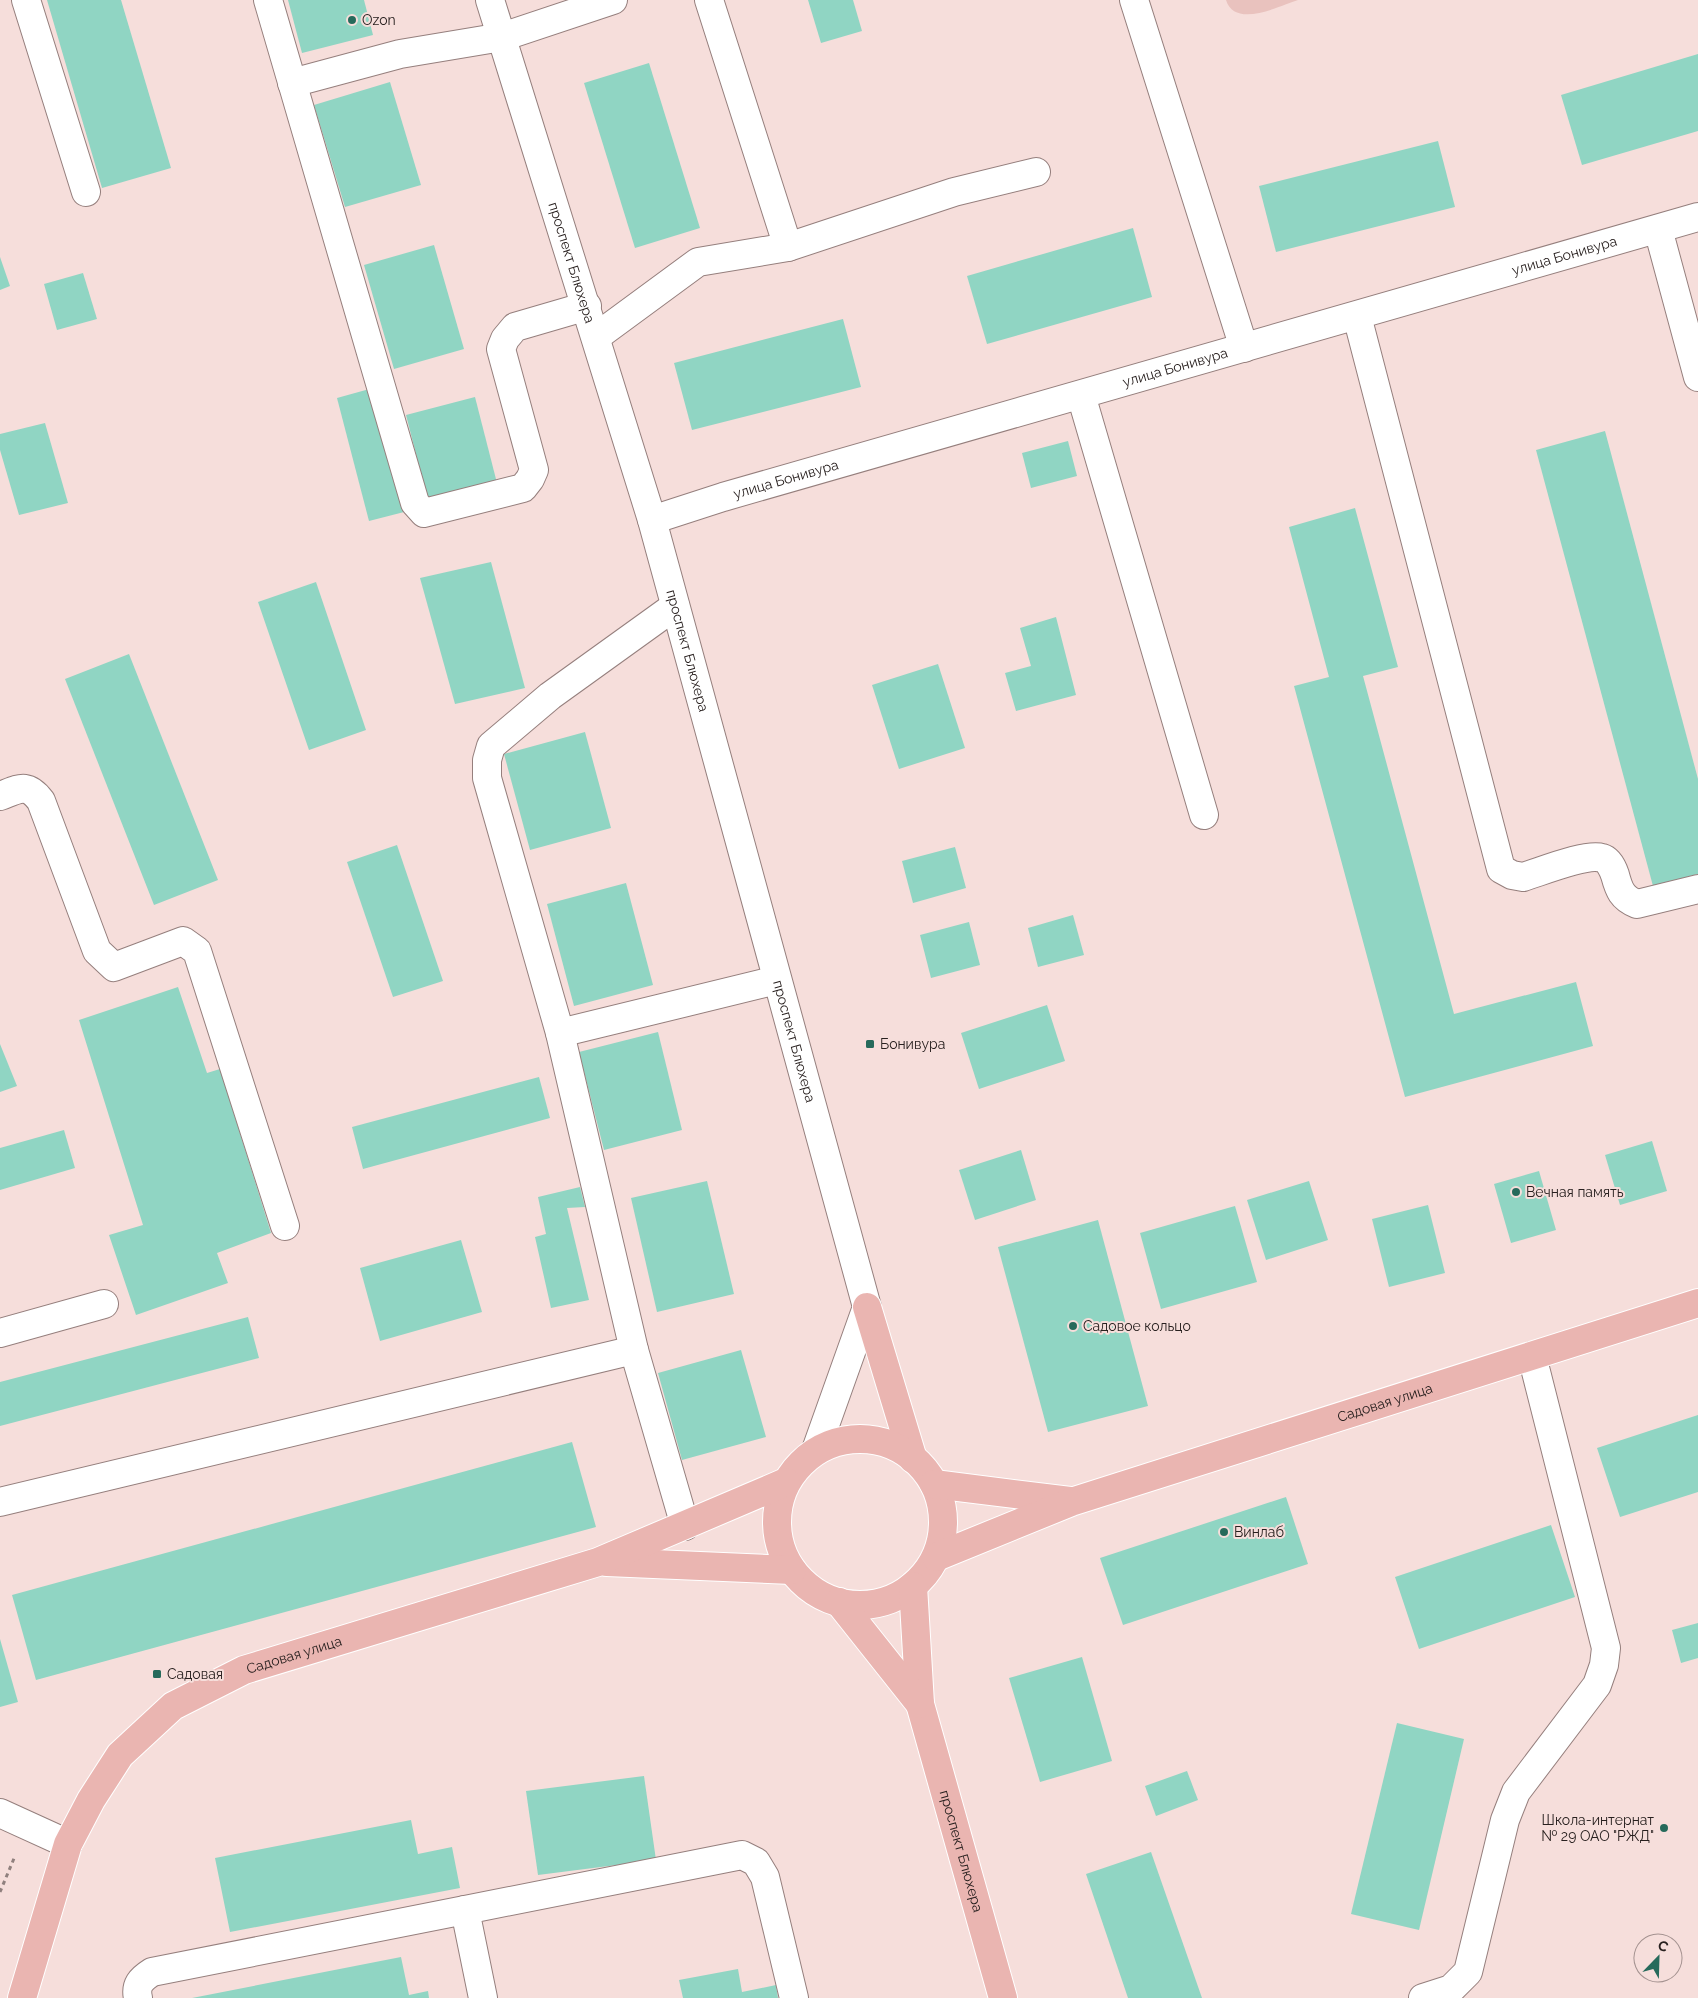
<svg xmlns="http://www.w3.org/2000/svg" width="1698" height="1998" font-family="Raleway,sans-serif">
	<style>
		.park { fill: #e9c2be }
		.building { fill: #90d5c3 }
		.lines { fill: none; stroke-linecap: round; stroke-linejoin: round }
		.minor-casing { stroke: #957f7d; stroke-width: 30 }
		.major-casing { stroke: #fff; stroke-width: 30 }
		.path { stroke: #90807e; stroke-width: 3; stroke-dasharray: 4 4; stroke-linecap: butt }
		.minor { stroke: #fff; stroke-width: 28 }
		.major { stroke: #eab5b1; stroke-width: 28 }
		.poi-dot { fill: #266a5b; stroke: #f6dedb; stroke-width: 2 }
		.labels { text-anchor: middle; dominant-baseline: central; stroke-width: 4; stroke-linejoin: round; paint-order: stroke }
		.poi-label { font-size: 14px; fill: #28201f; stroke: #f6dedb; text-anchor: start }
		.street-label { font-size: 14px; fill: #28201f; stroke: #f6dedb }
	</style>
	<rect width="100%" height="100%" fill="#f6dedb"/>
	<!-- park -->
	<path class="park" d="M1226 0H1298C1279 6 1235 29 1226 0Z"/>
	<!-- building -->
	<g class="building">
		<path d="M47 0H121L171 168 102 188Z"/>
		<path d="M288 0H364L373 35 302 53Z"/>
		<path d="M808 0H853L862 31 821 43Z"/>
		<path d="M1698 54V131L1582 165 1561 95Z"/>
		<path d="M649 63 700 228 635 248 584 83Z"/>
		<path d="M390 82 421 185 345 207 314 105Z"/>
		<path d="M1438 141 1455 207 1276 252 1259 186Z"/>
		<path d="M1133 228 1152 297 987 344 967 276Z"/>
		<path d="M434 245 464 349 394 369 364 265Z"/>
		<path d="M0 257 10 286 0 290Z"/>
		<path d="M83 273 97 319 57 330 44 284Z"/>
		<path d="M843 319 861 387 692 430 674 363Z"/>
		<path d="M373 388 408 511 369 521 337 398Z"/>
		<path d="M475 397 498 487 429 505 406 415Z"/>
		<path d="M45 423 68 503 19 515 0 450V434Z"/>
		<path d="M1605 431 1698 779V874L1653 886 1536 450Z"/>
		<path d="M1068 441 1077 476 1031 488 1022 453Z"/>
		<path d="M1355 508 1398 667 1363 676 1454 1014 1576 982 1593 1046 1405 1097 1294 686 1329 677 1289 527Z"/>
		<path d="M491 562 525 688 455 704 420 578Z"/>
		<path d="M316 582 366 730 309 750 258 602Z"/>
		<path d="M1056 617 1076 695 1016 711 1005 673 1031 666 1020 628Z"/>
		<path d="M129 654 218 880 154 905 65 679Z"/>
		<path d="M938 664 965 748 899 769 872 685Z"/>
		<path d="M585 732 611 828 530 850 504 754Z"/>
		<path d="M397 845 443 981 393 997 347 862Z"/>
		<path d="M955 847 966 888 913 903 902 861Z"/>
		<path d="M626 883 653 985 574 1006 547 904Z"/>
		<path d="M1073 915 1084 955 1038 967 1028 928Z"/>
		<path d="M969 922 980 965 931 978 920 935Z"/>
		<path d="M178 987 207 1073 220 1069 271 1233 217 1253 228 1283 136 1315 109 1235 143 1225 79 1020Z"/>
		<path d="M1047 1005 1065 1061 979 1089 961 1033Z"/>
		<path d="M658 1032 682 1130 604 1150 579 1052Z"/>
		<path d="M0 1044 17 1086 0 1092Z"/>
		<path d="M539 1077 550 1118 363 1169 352 1127Z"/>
		<path d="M64 1130 75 1168 0 1190V1148Z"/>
		<path d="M1652 1141 1667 1191 1620 1205 1605 1155Z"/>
		<path d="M1021 1150 1036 1200 975 1220 959 1170Z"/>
		<path d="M1539 1171 1556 1230 1511 1243 1494 1184Z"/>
		<path d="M707 1181 734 1294 657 1312 631 1198Z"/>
		<path d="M1309 1181 1328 1240 1266 1260 1247 1200Z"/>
		<path d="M580 1187 585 1207 567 1208 589 1300 551 1308 535 1237 546 1234 538 1197Z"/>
		<path d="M1428 1205 1445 1273 1389 1287 1372 1219Z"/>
		<path d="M1235 1206 1257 1282 1161 1309 1140 1233Z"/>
		<path d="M1098 1220 1148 1406 1048 1432 998 1247Z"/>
		<path d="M461 1240 482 1312 380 1341 360 1268Z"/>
		<path d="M248 1317 259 1358 0 1426V1382Z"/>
		<path d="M741 1350 766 1437 682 1460 658 1373Z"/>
		<path d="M1698 1415V1492L1620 1517 1597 1448Z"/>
		<path d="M572 1442 596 1527 36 1680 12 1595Z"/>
		<path d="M1286 1497 1308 1564 1123 1625 1100 1558Z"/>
		<path d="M1551 1525 1575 1597 1419 1649 1395 1577Z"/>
		<path d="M1698 1623V1658L1681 1663 1672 1630Z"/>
		<path d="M0 1639 18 1702 0 1707Z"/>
		<path d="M1082 1657 1112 1761 1040 1782 1009 1678Z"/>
		<path d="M1397 1723 1464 1739 1419 1930 1351 1914Z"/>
		<path d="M1187 1771 1198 1800 1156 1816 1145 1786Z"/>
		<path d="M644 1776 656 1860 538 1875 526 1791Z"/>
		<path d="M411 1820 418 1854 452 1847 460 1888 230 1932 215 1858Z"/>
		<path d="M1151 1852 1202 1998H1128L1086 1874Z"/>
		<path d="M401 1957 409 1995 428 1991 429 1998H192Z"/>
		<path d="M738 1969 742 1992 776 1985 778 1998H683L679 1980Z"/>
	</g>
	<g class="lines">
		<!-- minor casing -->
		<g class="minor-casing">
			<g id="minor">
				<path d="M26 0 86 192"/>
				<path d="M268 0 415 503 424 513 523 488 530 479 534 470 501 349 505 339 515 327 587 306"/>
				<path id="s1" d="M490 0 652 520 867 1307 816 1450"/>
				<path d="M709 0 788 247"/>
				<path d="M1134 0 1244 348"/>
				<path d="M292 83 400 54 502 37 613 0"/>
				<path d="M1658 229 1698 377"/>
				<path d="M1357 316 1501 869 1512 875 1523 877C1540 872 1586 853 1602 858 1609 860 1613 869 1615 875 1619 890 1622 898 1637 904L1698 889"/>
				<path d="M596 337 698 262 788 247 954 192 1036 172"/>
				<path d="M1081 395 1204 815"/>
				<path id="s2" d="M652 520 723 497 1698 217"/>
				<path d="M675 606 550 696 491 746 487 760V778L560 1033 634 1350 685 1526"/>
				<path d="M0 796C19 789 27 782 41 801L97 951 114 967 183 941 197 951 285 1226"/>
				<path d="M560 1033 777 980"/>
				<path d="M0 1333 104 1304"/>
				<path d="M0 1502 634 1350"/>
				<path d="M0 1813 68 1844"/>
				<path d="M138 1998C135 1985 141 1979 152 1972L465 1910"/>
				<path d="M483 1998 465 1910 742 1855 756 1862 765 1877 794 1998"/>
				<path d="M1423 1998 1451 1989 1468 1972 1505 1820 1516 1792 1597 1685 1604 1665 1606 1648 1532 1356"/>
			</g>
		</g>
		<!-- major casing -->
		<g class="major-casing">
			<g id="major">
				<path d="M867 1307 913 1459"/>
				<circle cx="860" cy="1522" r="83"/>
				<path d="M934 1484 1070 1501"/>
				<path id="s3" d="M936 1557 1071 1502 1698 1303"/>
				<path d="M607 1562 792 1570"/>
				<path id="s4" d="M913 1586 920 1704 1003 1998"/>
				<path d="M839 1602 920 1704"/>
				<path id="s5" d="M22 1998 68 1844 91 1800 120 1755 173 1706 244 1670 598 1562 786 1482"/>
			</g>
		</g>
		<!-- path -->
		<path class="path" d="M0 1892 15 1856"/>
		<!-- minor -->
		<use href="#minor" class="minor"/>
		<!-- major -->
		<use href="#major" class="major"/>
	</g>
	<!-- markers -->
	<g class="poi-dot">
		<circle cx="352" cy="20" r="5"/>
		<rect x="865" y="1039" width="10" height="10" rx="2.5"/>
		<circle cx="1516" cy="1192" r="5"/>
		<circle cx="1073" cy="1326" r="5"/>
		<circle cx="1224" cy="1532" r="5"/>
		<rect x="152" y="1669" width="10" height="10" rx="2.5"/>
		<circle cx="1664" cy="1828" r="5"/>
	</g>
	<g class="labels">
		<!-- poi labels -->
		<g class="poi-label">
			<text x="362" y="20">Ozon</text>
			<text x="880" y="1044">Бонивура</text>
			<text x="1526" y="1192">Вечная память</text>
			<text x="1083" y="1326">Садовое кольцо</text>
			<text x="1234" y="1532">Винлаб</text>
			<text x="167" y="1674">Садовая</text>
			<text x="1654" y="1820" text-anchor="end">Школа-интернат<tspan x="1654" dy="16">№ 29 ОАО "РЖД"</tspan></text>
		</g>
		<!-- street labels -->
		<g class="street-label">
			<text stroke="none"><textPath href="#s2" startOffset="950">улица Бонивура</textPath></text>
			<text stroke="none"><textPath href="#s1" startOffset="275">проспект Блюхера</textPath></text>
			<text stroke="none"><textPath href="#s2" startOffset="545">улица Бонивура</textPath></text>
			<text stroke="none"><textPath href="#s2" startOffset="140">улица Бонивура</textPath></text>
			<text stroke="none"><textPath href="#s1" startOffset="680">проспект Блюхера</textPath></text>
			<text stroke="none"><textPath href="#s1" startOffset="1085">проспект Блюхера</textPath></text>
			<text stroke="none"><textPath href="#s3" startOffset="475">Садовая улица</textPath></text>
			<text stroke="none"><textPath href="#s5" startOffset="468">Садовая улица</textPath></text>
			<text stroke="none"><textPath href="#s4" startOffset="271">проспект Блюхера</textPath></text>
		</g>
	</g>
	<!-- north arrow -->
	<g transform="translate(1658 1958) rotate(23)"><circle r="24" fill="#f6dedb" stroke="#a49290"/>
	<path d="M0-4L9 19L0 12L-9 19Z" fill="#266a5b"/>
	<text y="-8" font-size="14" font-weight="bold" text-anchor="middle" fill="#28201f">С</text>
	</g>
</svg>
